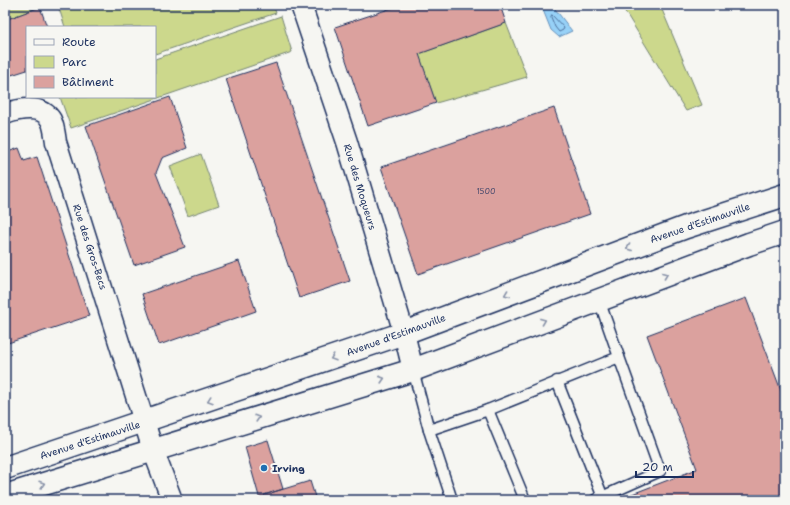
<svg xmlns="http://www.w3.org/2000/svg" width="790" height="505" font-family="'Shantell Sans',sans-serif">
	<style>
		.green { fill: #ccd88c; stroke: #748475 }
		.water { fill: #97d1f7; stroke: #6590ba }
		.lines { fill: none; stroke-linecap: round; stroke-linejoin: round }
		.shore { stroke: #4d709b; stroke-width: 1 }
		.building { fill: #dba19e; stroke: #1b2f5e }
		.lane-casing { stroke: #1b2f5e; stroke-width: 13 }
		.street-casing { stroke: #1b2f5e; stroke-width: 23 }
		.secondary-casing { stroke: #1b2f5e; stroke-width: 25 }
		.lane { stroke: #f6f6f2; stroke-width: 10 }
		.street { stroke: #f6f6f2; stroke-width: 20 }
		.secondary { stroke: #f6f6f2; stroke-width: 22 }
		.oneway { stroke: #8892a8 }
		.poi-dot { fill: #1f6fb2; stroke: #f6f6f2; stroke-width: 1.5 }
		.labels { text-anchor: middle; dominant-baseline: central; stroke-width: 4; stroke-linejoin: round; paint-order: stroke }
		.number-label { font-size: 8px; fill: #4b4c6e }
		.street-label { font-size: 10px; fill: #1b2f5e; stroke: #f6f6f2 }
		.poi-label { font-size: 10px; font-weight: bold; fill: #1b2f5e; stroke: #f6f6f2; text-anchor: start }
	</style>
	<rect width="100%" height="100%" fill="#f6f6f2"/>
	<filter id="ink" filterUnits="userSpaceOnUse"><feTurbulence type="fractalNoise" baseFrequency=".025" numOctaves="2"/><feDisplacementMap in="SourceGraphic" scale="8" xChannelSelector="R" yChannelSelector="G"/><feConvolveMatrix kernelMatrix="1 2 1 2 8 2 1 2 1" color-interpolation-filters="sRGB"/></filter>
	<g filter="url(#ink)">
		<!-- green -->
		<g class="green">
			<path d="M5 5H39L40 7 5 20Z"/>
			<path d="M58 5H273L276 13 155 54V27H65Z"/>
			<path d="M621 5H660L702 105 686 111Z"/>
			<path d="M281 16 292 52 71 128 60 97H155V59Z"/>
			<path d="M506 23 527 77 436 103 424 70 396 62Z"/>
			<path d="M201 154 219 205 188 216 170 166Z"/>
		</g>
		<!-- water -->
		<path class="water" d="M541 5H552L572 31 559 37 551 30Z"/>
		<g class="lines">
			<!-- shore -->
			<path class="shore" d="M552 15 564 28 563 30 559 32 555 27 551 17Z"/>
		</g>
		<!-- building -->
		<g class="building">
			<path d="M401 5H500L506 23 419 54 436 103 368 126 335 27Z"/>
			<path d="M40 7 47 27H27V70L5 77V20Z"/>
			<path d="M276 63 350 281 299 298 226 79Z"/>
			<path d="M170 97 187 148 162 158 156 173 185 247 134 265 86 126Z"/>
			<path d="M554 108 590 214 418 274 381 167Z"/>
			<path d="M19 148 24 161 37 157 89 316 5 344V153Z"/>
			<path d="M239 261 256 311 159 345 142 294Z"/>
			<path d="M746 298 785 401V500H619V499L697 469 647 335Z"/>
			<path d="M268 440 283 489 264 495 310 481 316 500H260L245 447Z"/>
		</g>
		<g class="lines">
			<!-- lane casing -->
			<g class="lane-casing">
				<g id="lane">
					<path d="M413 370 429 430 452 500"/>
					<path d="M557 381 604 500"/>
					<path d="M488 410 619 357 599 300"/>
					<path d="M429 430 488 410 525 500"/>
					<path d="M595 500 660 471 619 357"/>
				</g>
			</g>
			<!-- street casing -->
			<g class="street-casing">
				<g id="street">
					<path d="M301 5 347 142 404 333 413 370"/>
					<path d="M5 114C19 109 42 104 51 120 54 126 55 135 56 142L153 450 172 500"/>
				</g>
			</g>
			<!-- secondary casing -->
			<g class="secondary-casing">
				<g id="secondary">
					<path d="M5 468 404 333 686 227 785 195"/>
					<path d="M5 496 413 370 749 244 785 232"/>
				</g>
			</g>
			<!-- lane -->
			<use href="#lane" class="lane"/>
			<!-- street -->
			<use href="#street" class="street"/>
			<!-- secondary -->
			<use href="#secondary" class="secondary"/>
		</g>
		<!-- one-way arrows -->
		<defs><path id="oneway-chevron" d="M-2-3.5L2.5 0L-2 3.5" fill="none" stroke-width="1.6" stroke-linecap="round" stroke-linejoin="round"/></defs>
		<g class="oneway">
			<use href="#oneway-chevron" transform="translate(629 248) rotate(159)"/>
			<use href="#oneway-chevron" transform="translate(665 275) rotate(-21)"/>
			<use href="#oneway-chevron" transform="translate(507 294) rotate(159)"/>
			<use href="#oneway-chevron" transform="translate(543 321) rotate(-21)"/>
			<use href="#oneway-chevron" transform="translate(333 358) rotate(161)"/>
			<use href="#oneway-chevron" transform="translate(382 379) rotate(-17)"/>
			<use href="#oneway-chevron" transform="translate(210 400) rotate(161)"/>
			<use href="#oneway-chevron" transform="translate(257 418) rotate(-17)"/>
			<use href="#oneway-chevron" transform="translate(42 484) rotate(-17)"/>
		</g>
	</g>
	<!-- markers -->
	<circle class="poi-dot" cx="264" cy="468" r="4"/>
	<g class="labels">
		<!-- number labels -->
		<g class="number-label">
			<text x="486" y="191">1500</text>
		</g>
		<!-- street labels -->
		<g class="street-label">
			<text transform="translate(360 187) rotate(73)">Rue des Moqueurs</text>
			<text transform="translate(700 223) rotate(-19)">Avenue d'Estimauville</text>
			<text transform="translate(90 247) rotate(72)">Rue des Gros-Becs</text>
			<text transform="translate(396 335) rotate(-20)">Avenue d'Estimauville</text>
			<text transform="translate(90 440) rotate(-18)">Avenue d'Estimauville</text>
		</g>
		<!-- poi labels -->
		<g class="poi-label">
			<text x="272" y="468">Irving</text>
		</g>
	</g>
	<!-- margin -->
	<rect width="790" height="505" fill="none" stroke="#f6f6f2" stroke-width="20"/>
	<rect x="10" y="10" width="770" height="485" fill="none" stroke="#1b2f5e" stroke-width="1.5" filter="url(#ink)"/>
	<!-- legend -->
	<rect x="26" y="26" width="130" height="72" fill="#f6f6f2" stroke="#9ea6b7"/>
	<rect x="34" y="39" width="20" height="6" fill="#f6f6f2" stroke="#9ea6b7"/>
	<text x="62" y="46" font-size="12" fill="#1b2f5e">Route</text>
	<rect x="34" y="56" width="20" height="12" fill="#ccd88c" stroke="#9ea6b7"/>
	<text x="62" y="66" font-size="12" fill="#1b2f5e">Parc</text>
	<rect x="34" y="76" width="20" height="12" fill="#dba19e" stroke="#9ea6b7"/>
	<text x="62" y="86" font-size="12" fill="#1b2f5e">Bâtiment</text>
	<!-- scale -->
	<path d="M636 471v6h57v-6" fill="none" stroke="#1b2f5e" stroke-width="2"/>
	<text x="642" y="471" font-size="12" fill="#1b2f5e" stroke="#f6f6f2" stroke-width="3" paint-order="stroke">20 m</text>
</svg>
